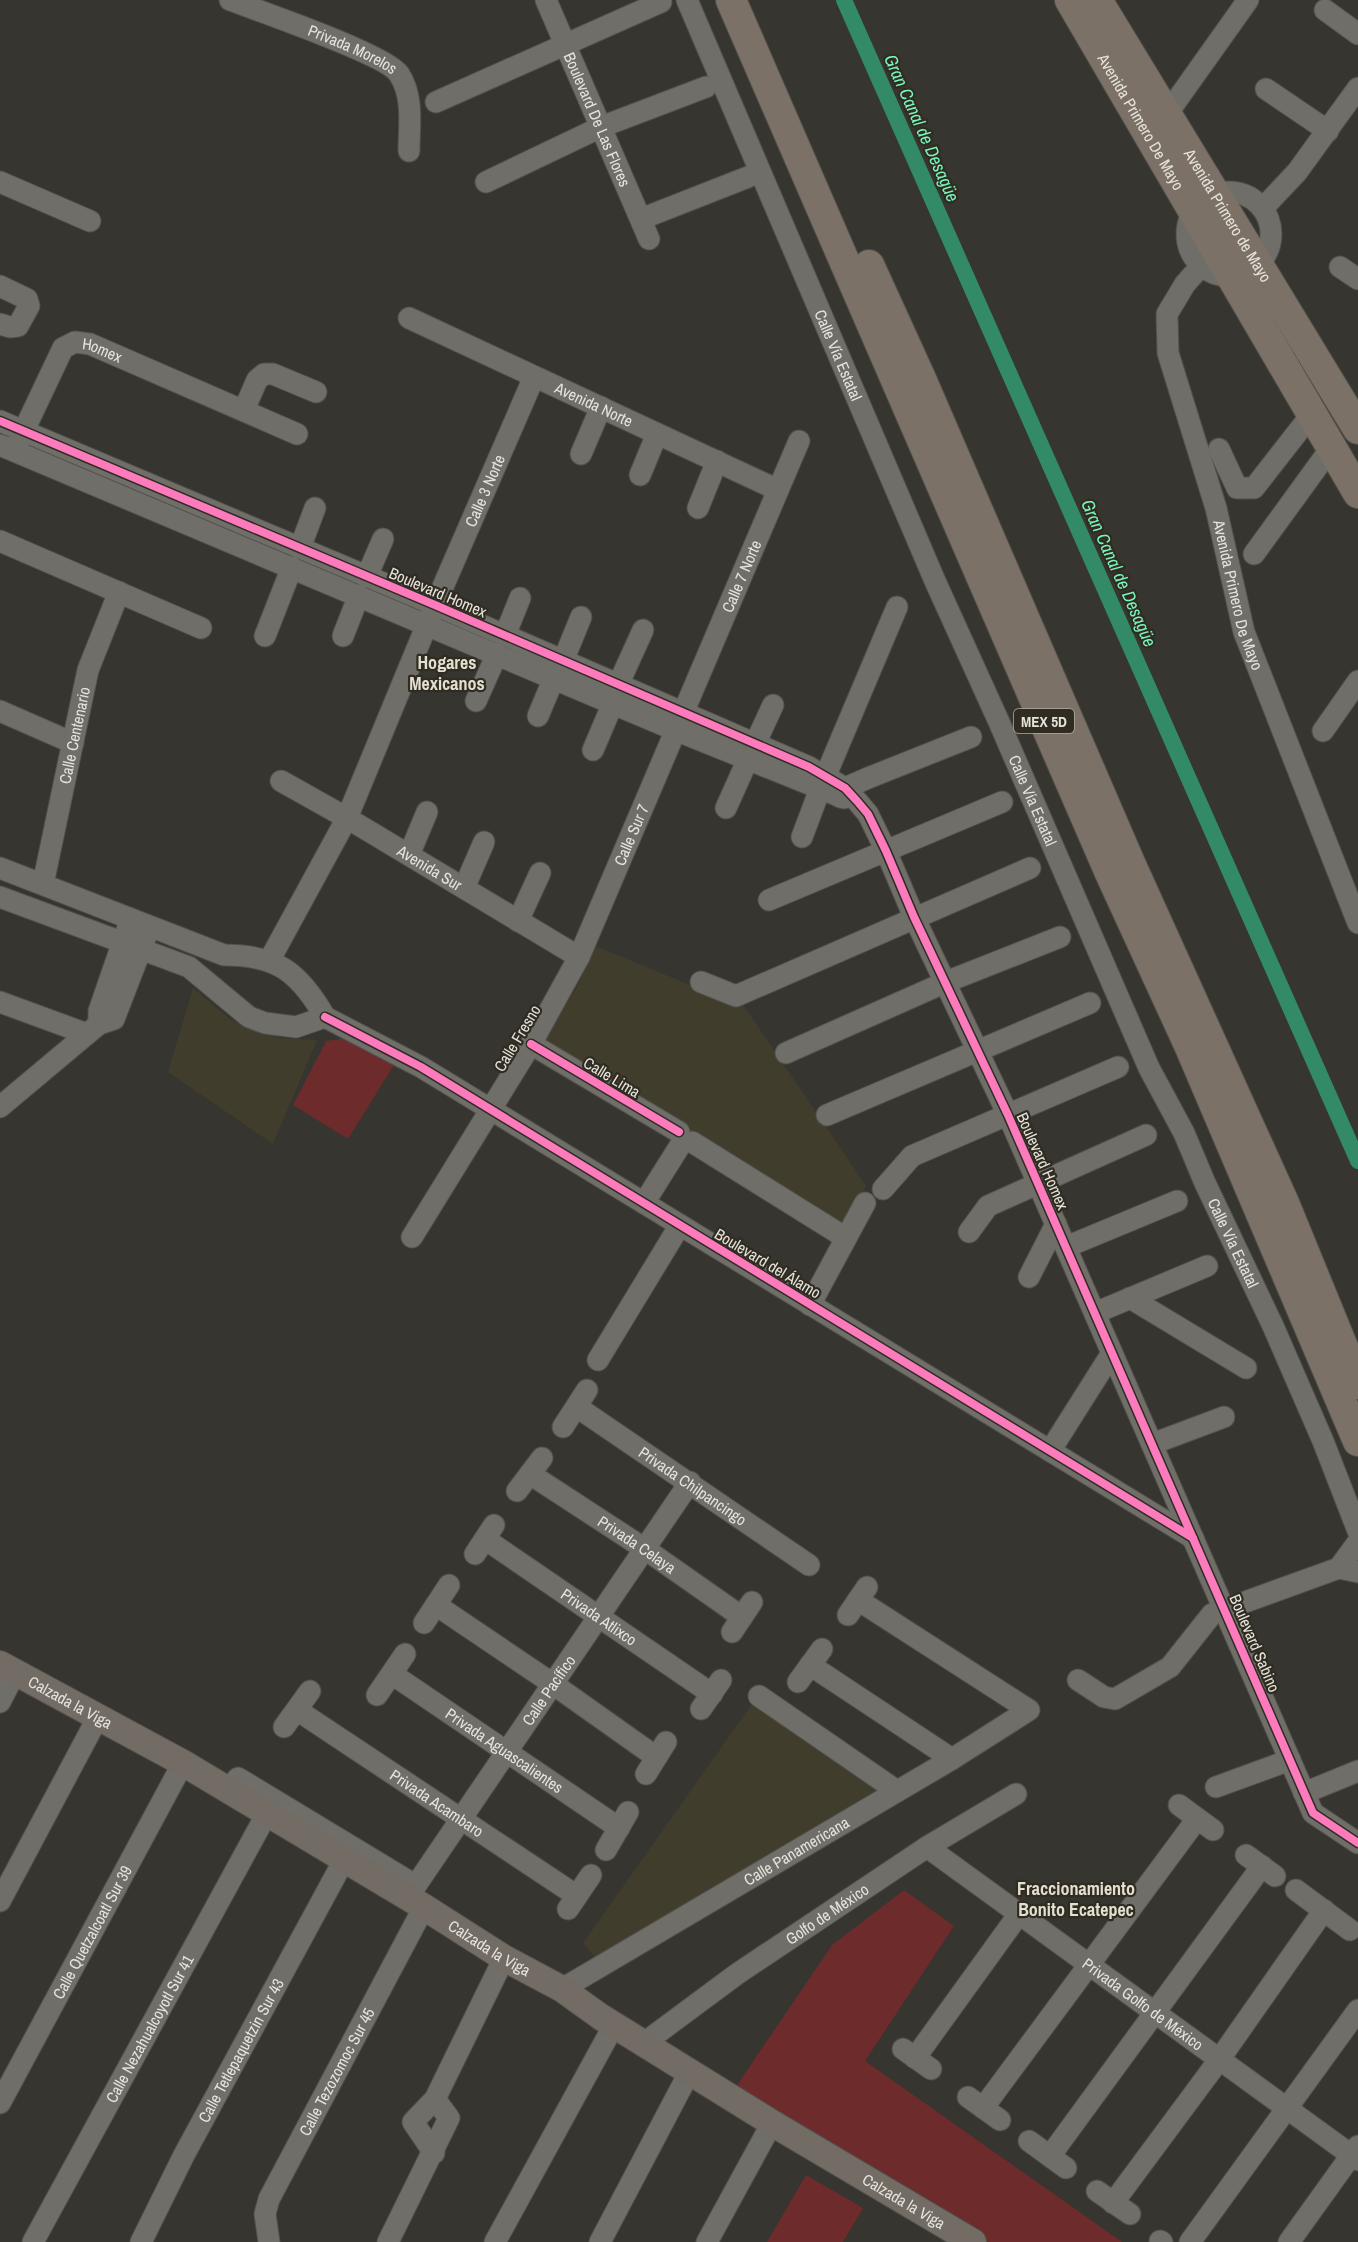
<svg xmlns="http://www.w3.org/2000/svg" width="1358" height="2242" font-family="'Archivo Narrow',sans-serif">
	<style>
		.built { fill: #413d2d }
		.green { fill: #6d2b2c }
		.lines { fill: none; stroke-linecap: round; stroke-linejoin: round }
		.canal { stroke: #328a66; stroke-width: 16 }
		.minor-casing { stroke: #52504c; stroke-width: 23 }
		.major-casing { stroke: #52504c; stroke-width: 28 }
		.highway-casing { stroke: #52504c; stroke-width: 32 }
		.minor { stroke: #6f6e69; stroke-width: 21 }
		.major { stroke: #726c65; stroke-width: 26 }
		.highway { stroke: #7c7167; stroke-width: 30 }
		.cycleway-casing { stroke: #302c22; stroke-width: 11 }
		.cycleway { stroke: #fd7abc; stroke-width: 8 }
		.labels { text-anchor: middle; dominant-baseline: central; stroke-width: 4.5; stroke-linejoin: round; paint-order: stroke }
		.shield { fill: #302c22; stroke: #afaca4; stroke-width: 1.5 }
		.shield-label { font-size: 15px; font-weight: bold; fill: #e5e3dc }
		.street-label { font-size: 16px; fill: #e5e3dc; stroke: #302c22 }
		.water-label { font-size: 18px; font-style: italic; fill: #78f6bd; stroke: #302c22 }
		.neighbourhood-label { font-size: 18px; font-weight: bold; fill: #e3dfd1; stroke: #302c22 }
	</style>
	<rect width="100%" height="100%" fill="#363530"/>
	<!-- built -->
	<g class="built">
		<path d="M595 946 722 998 740 1000 866 1186 840 1226 541 1041 576 989Z"/>
		<path d="M193 988 231 1020 280 1038 317 1040 273 1144 168 1072Z"/>
		<path d="M752 1704 881 1788 595 1957 583 1943Z"/>
	</g>
	<!-- green -->
	<g class="green">
		<path d="M347 1038 397 1060 348 1139 293 1105 326 1041Z"/>
		<path d="M904 1890 954 1926 865 2061 1122 2242H980L733 2091 832 1945Z"/>
		<path d="M806 2175 863 2208 843 2242H767Z"/>
	</g>
	<g class="lines">
		<!-- canal -->
		<path class="canal" d="M844 0 1358 1161"/>
		<!-- minor casing -->
		<g class="minor-casing">
			<g id="minor">
				<path id="s1" d="M230 0C259 11 387 55 399 74 414 97 409 125 409 151"/>
				<path id="s2" d="M546 0 649 239"/>
				<path id="s3" d="M687 0 935 581 999 722 1149 1068 1184 1133 1205 1183 1273 1326 1323 1441 1358 1531"/>
				<path d="M1325 10 1358 34"/>
				<path d="M1266 89 1328 131"/>
				<path d="M436 102 661 2"/>
				<path d="M1167 114 1248 0"/>
				<path d="M0 182 90 221"/>
				<path d="M486 182 601 127 706 87"/>
				<circle cx="1229" cy="234" r="42"/>
				<path d="M1263 208 1297 172 1358 88"/>
				<path d="M641 219 748 177"/>
				<path id="s4" d="M1201 266 1185 284 1167 314 1168 353 1216 508 1244 632 1358 923"/>
				<path d="M1340 267 1358 279"/>
				<path d="M0 286 27 299 29 306 18 326 10 327 0 324"/>
				<path id="s5" d="M409 318 778 490"/>
				<path d="M244 410 257 380 264 374H273L316 392"/>
				<path d="M0 421 435 605 809 767 845 788 857 801 868 814 886 851 914 917 1008 1115 1313 1813 1358 1843"/>
				<path id="s6" d="M18 443 63 348 75 342 90 344 297 434"/>
				<path d="M0 445 675 730 844 798"/>
				<path d="M1219 449 1237 488H1254L1304 424 1314 418"/>
				<path d="M581 454 601 407"/>
				<path d="M640 475 657 434"/>
				<path d="M698 508 717 461"/>
				<path d="M0 541 201 628"/>
				<path d="M300 548 315 508"/>
				<path d="M1254 554 1331 448"/>
				<path d="M367 576 383 539"/>
				<path d="M505 635 520 598"/>
				<path d="M265 636 292 567"/>
				<path d="M343 636 359 595"/>
				<path d="M563 661 581 617"/>
				<path d="M618 685 643 630"/>
				<path d="M476 701 497 654"/>
				<path d="M0 711 73 743"/>
				<path d="M538 716 554 678"/>
				<path d="M1323 731 1358 681"/>
				<path d="M755 744 773 705"/>
				<path d="M593 750 613 703"/>
				<path id="s7" d="M281 781 347 818 579 957"/>
				<path d="M840 797 845 788 868 778 971 737"/>
				<path d="M726 808 748 759"/>
				<path d="M802 837 820 789 897 607"/>
				<path d="M409 855 427 812"/>
				<path d="M0 868 224 955C277 955 299 972 325 1017"/>
				<path id="s8" d="M43 884 88 670 119 592"/>
				<path d="M464 888 484 842"/>
				<path d="M0 897 189 967 249 1017 265 1023 296 1027 325 1017"/>
				<path d="M769 900 1002 802"/>
				<path d="M518 921 540 873"/>
				<path id="s9" d="M269 961 347 818 435 605 534 377"/>
				<path d="M701 982 736 996 1030 868"/>
				<path d="M0 1002 87 1034"/>
				<path d="M325 1017 421 1067 1193 1538"/>
				<path d="M99 1024V1011L128 927"/>
				<path d="M531 1044 679 1132"/>
				<path d="M786 1053 946 982 1060 937"/>
				<path d="M0 1107 99 1024 114 1019 146 936"/>
				<path d="M827 1115 1090 1003"/>
				<path d="M692 1142 846 1238"/>
				<path d="M883 1189 912 1156 1118 1067"/>
				<path d="M644 1203 681 1144"/>
				<path d="M969 1232 988 1206 1146 1135"/>
				<path id="s10" d="M412 1237 531 1044 579 957 799 441"/>
				<path d="M1066 1247 1177 1201"/>
				<path d="M1029 1277 1056 1224"/>
				<path d="M1130 1298 1246 1368"/>
				<path d="M810 1305 865 1203"/>
				<path d="M1095 1313 1207 1266"/>
				<path d="M598 1360 680 1225"/>
				<path id="s11" d="M577 1407 809 1565"/>
				<path d="M563 1427 587 1390"/>
				<path d="M1152 1444 1224 1417"/>
				<path d="M1050 1451 1112 1353"/>
				<path id="s12" d="M530 1474 645 1549 742 1617"/>
				<path d="M517 1491 542 1458"/>
				<path id="s13" d="M485 1539 712 1694"/>
				<path d="M475 1554 494 1525"/>
				<path d="M1339 1568 1358 1542"/>
				<path d="M436 1605 553 1684 656 1757"/>
				<path d="M848 1615 867 1587"/>
				<path d="M424 1623 449 1585"/>
				<path d="M732 1632 752 1602"/>
				<path d="M810 1665 952 1759"/>
				<path id="s14" d="M392 1674 619 1828"/>
				<path d="M1078 1680 1104 1697 1115 1699 1170 1667 1212 1614 1339 1568 1358 1572"/>
				<path d="M798 1682 822 1649"/>
				<path d="M377 1695 405 1654"/>
				<path d="M759 1696 897 1791"/>
				<path d="M0 1702 15 1673"/>
				<path d="M701 1709 721 1680"/>
				<path id="s15" d="M297 1710 577 1896"/>
				<path d="M284 1727 310 1691"/>
				<path d="M646 1774 666 1742"/>
				<path d="M1216 1787 1290 1760"/>
				<path d="M227 1791 238 1778 415 1885"/>
				<path d="M1304 1793 1358 1771"/>
				<path d="M1179 1805 1213 1830"/>
				<path id="s16" d="M927 1847 1358 2160"/>
				<path d="M606 1850 628 1812"/>
				<path d="M1246 1855 1275 1876"/>
				<path d="M1296 1890 1350 1930"/>
				<path id="s17" d="M408 1897 690 1482"/>
				<path d="M0 1901 98 1717"/>
				<path d="M568 1909 591 1875"/>
				<path id="s18" d="M562 1989 952 1759 1029 1710 858 1600"/>
				<path id="s19" d="M644 2043 737 1974 927 1847 1016 1794"/>
				<path d="M903 2049 931 2069"/>
				<path d="M915 2058 1019 1914"/>
				<path d="M968 2097 1000 2120"/>
				<path id="s20" d="M0 2103 183 1763"/>
				<path d="M983 2108 1197 1819"/>
				<path d="M1029 2141 1066 2168"/>
				<path d="M434 2153 413 2122 435 2099 504 1958"/>
				<path d="M1050 2156 1262 1866"/>
				<path d="M1097 2191 1130 2214"/>
				<path d="M1113 2203 1219 2060 1324 1910"/>
				<path d="M1160 2241 1162 2242"/>
				<path id="s21" d="M33 2242 266 1815"/>
				<path id="s22" d="M141 2242 184 2155 344 1860"/>
				<path id="s23" d="M269 2242 265 2214 269 2199 424 1907"/>
				<path d="M388 2242 449 2118 435 2099"/>
				<path d="M495 2242 614 2025"/>
				<path d="M600 2242 690 2071"/>
				<path d="M707 2242 772 2123"/>
				<path d="M1190 2242 1358 2010"/>
				<path d="M1289 2242 1358 2146"/>
			</g>
		</g>
		<!-- major casing -->
		<g class="major-casing">
			<g id="major">
				<path id="s24" d="M0 1664 183 1763 424 1907 504 1958 562 1989 601 2017 772 2123 973 2242"/>
			</g>
		</g>
		<!-- highway casing -->
		<g class="highway-casing">
			<g id="highway">
				<path d="M731 0 1110 873 1190 1047 1358 1441"/>
				<path id="s25" d="M1070 0 1358 493"/>
				<path id="s26" d="M1097 0 1358 429"/>
				<path d="M869 265 921 379 1130 863 1284 1203 1358 1384"/>
			</g>
		</g>
		<!-- minor -->
		<use href="#minor" class="minor"/>
		<!-- major -->
		<use href="#major" class="major"/>
		<!-- highway -->
		<use href="#highway" class="highway"/>
		<!-- cycleway casing -->
		<g class="cycleway-casing">
			<g id="cycleway">
				<path d="M0 421 435 605 809 767 845 788 857 801 868 814 886 851 914 917 1008 1115 1313 1813 1358 1843"/>
				<path d="M325 1017 421 1067 1193 1538"/>
				<path d="M531 1044 679 1132"/>
			</g>
		</g>
		<!-- cycleway -->
		<use href="#cycleway" class="cycleway"/>
	</g>
	<g class="labels">
		<!-- shield labels -->
		<rect class="shield" x="1014" y="709" width="60" height="24" rx="4.5"/>
		<g class="shield-label">
			<text x="1044" y="721">MEX 5D</text>
		</g>
		<!-- street labels -->
		<g class="street-label">
			<text stroke="none"><textPath href="#s1" startOffset="132">Privada Morelos</textPath></text>
			<text stroke="none"><textPath href="#s2" startOffset="130">Boulevard De Las Flores</textPath></text>
			<text stroke="none"><textPath href="#s25" startOffset="141">Avenida Primero De Mayo</textPath></text>
			<text stroke="none"><textPath href="#s26" startOffset="252">Avenida Primero de Mayo</textPath></text>
			<text stroke="none"><textPath href="#s6" startOffset="147">Homex</textPath></text>
			<text stroke="none"><textPath href="#s3" startOffset="386">Calle Vía Estatal</textPath></text>
			<text stroke="none"><textPath href="#s5" startOffset="204">Avenida Norte</textPath></text>
			<text stroke="none"><textPath href="#s9" startOffset="518">Calle 3 Norte</textPath></text>
			<text stroke="none"><textPath href="#s10" startOffset="740">Calle 7 Norte</textPath></text>
			<text transform="translate(438 592) rotate(23)">Boulevard Homex</text>
			<text stroke="none"><textPath href="#s4" startOffset="350">Avenida Primero De Mayo</textPath></text>
			<text stroke="none"><textPath href="#s8" startOffset="152">Calle Centenario</textPath></text>
			<text stroke="none"><textPath href="#s3" startOffset="872">Calle Vía Estatal</textPath></text>
			<text stroke="none"><textPath href="#s10" startOffset="459">Calle Sur 7</textPath></text>
			<text stroke="none"><textPath href="#s7" startOffset="172">Avenida Sur</textPath></text>
			<text transform="translate(517 1038) rotate(-59)">Calle Fresno</text>
			<text transform="translate(612 1077) rotate(31)">Calle Lima</text>
			<text transform="translate(1043 1161) rotate(66)">Boulevard Homex</text>
			<text stroke="none"><textPath href="#s3" startOffset="1358">Calle Vía Estatal</textPath></text>
			<text transform="translate(768 1263) rotate(31)">Boulevard del Álamo</text>
			<text stroke="none"><textPath href="#s11" startOffset="140">Privada Chilpancingo</textPath></text>
			<text stroke="none"><textPath href="#s12" startOffset="128">Privada Celaya</textPath></text>
			<text stroke="none"><textPath href="#s13" startOffset="138">Privada Atlixco</textPath></text>
			<text transform="translate(1255 1643) rotate(67)">Boulevard Sabino</text>
			<text stroke="none"><textPath href="#s17" startOffset="250">Calle Pacífico</textPath></text>
			<text stroke="none"><textPath href="#s24" startOffset="80">Calzada la Viga</textPath></text>
			<text stroke="none"><textPath href="#s14" startOffset="136">Privada Aguascalientes</textPath></text>
			<text stroke="none"><textPath href="#s15" startOffset="168">Privada Acambaro</textPath></text>
			<text stroke="none"><textPath href="#s18" startOffset="272">Calle Panamericana</textPath></text>
			<text stroke="none"><textPath href="#s19" startOffset="224">Golfo de México</textPath></text>
			<text stroke="none"><textPath href="#s20" startOffset="194">Calle Quetzalcoatl Sur 39</textPath></text>
			<text stroke="none"><textPath href="#s24" startOffset="566">Calzada la Viga</textPath></text>
			<text stroke="none"><textPath href="#s16" startOffset="267">Privada Golfo de México</textPath></text>
			<text stroke="none"><textPath href="#s21" startOffset="243">Calle Nezahualcoyotl Sur 41</textPath></text>
			<text stroke="none"><textPath href="#s22" startOffset="216">Calle Tetlepaquetzin Sur 43</textPath></text>
			<text stroke="none"><textPath href="#s23" startOffset="188">Calle Tezozomoc Sur 45</textPath></text>
			<text stroke="none"><textPath href="#s24" startOffset="1052">Calzada la Viga</textPath></text>
		</g>
		<!-- water labels -->
		<g class="water-label">
			<text transform="translate(922 128) rotate(66)">Gran Canal de Desagüe</text>
			<text transform="translate(1119 573) rotate(66)">Gran Canal de Desagüe</text>
		</g>
		<!-- neighbourhood labels -->
		<g class="neighbourhood-label">
			<text x="447" y="662">Hogares<tspan x="447" dy="21">Mexicanos</tspan></text>
			<text x="1076" y="1888">Fraccionamiento<tspan x="1076" dy="21">Bonito Ecatepec</tspan></text>
		</g>
	</g>
</svg>
